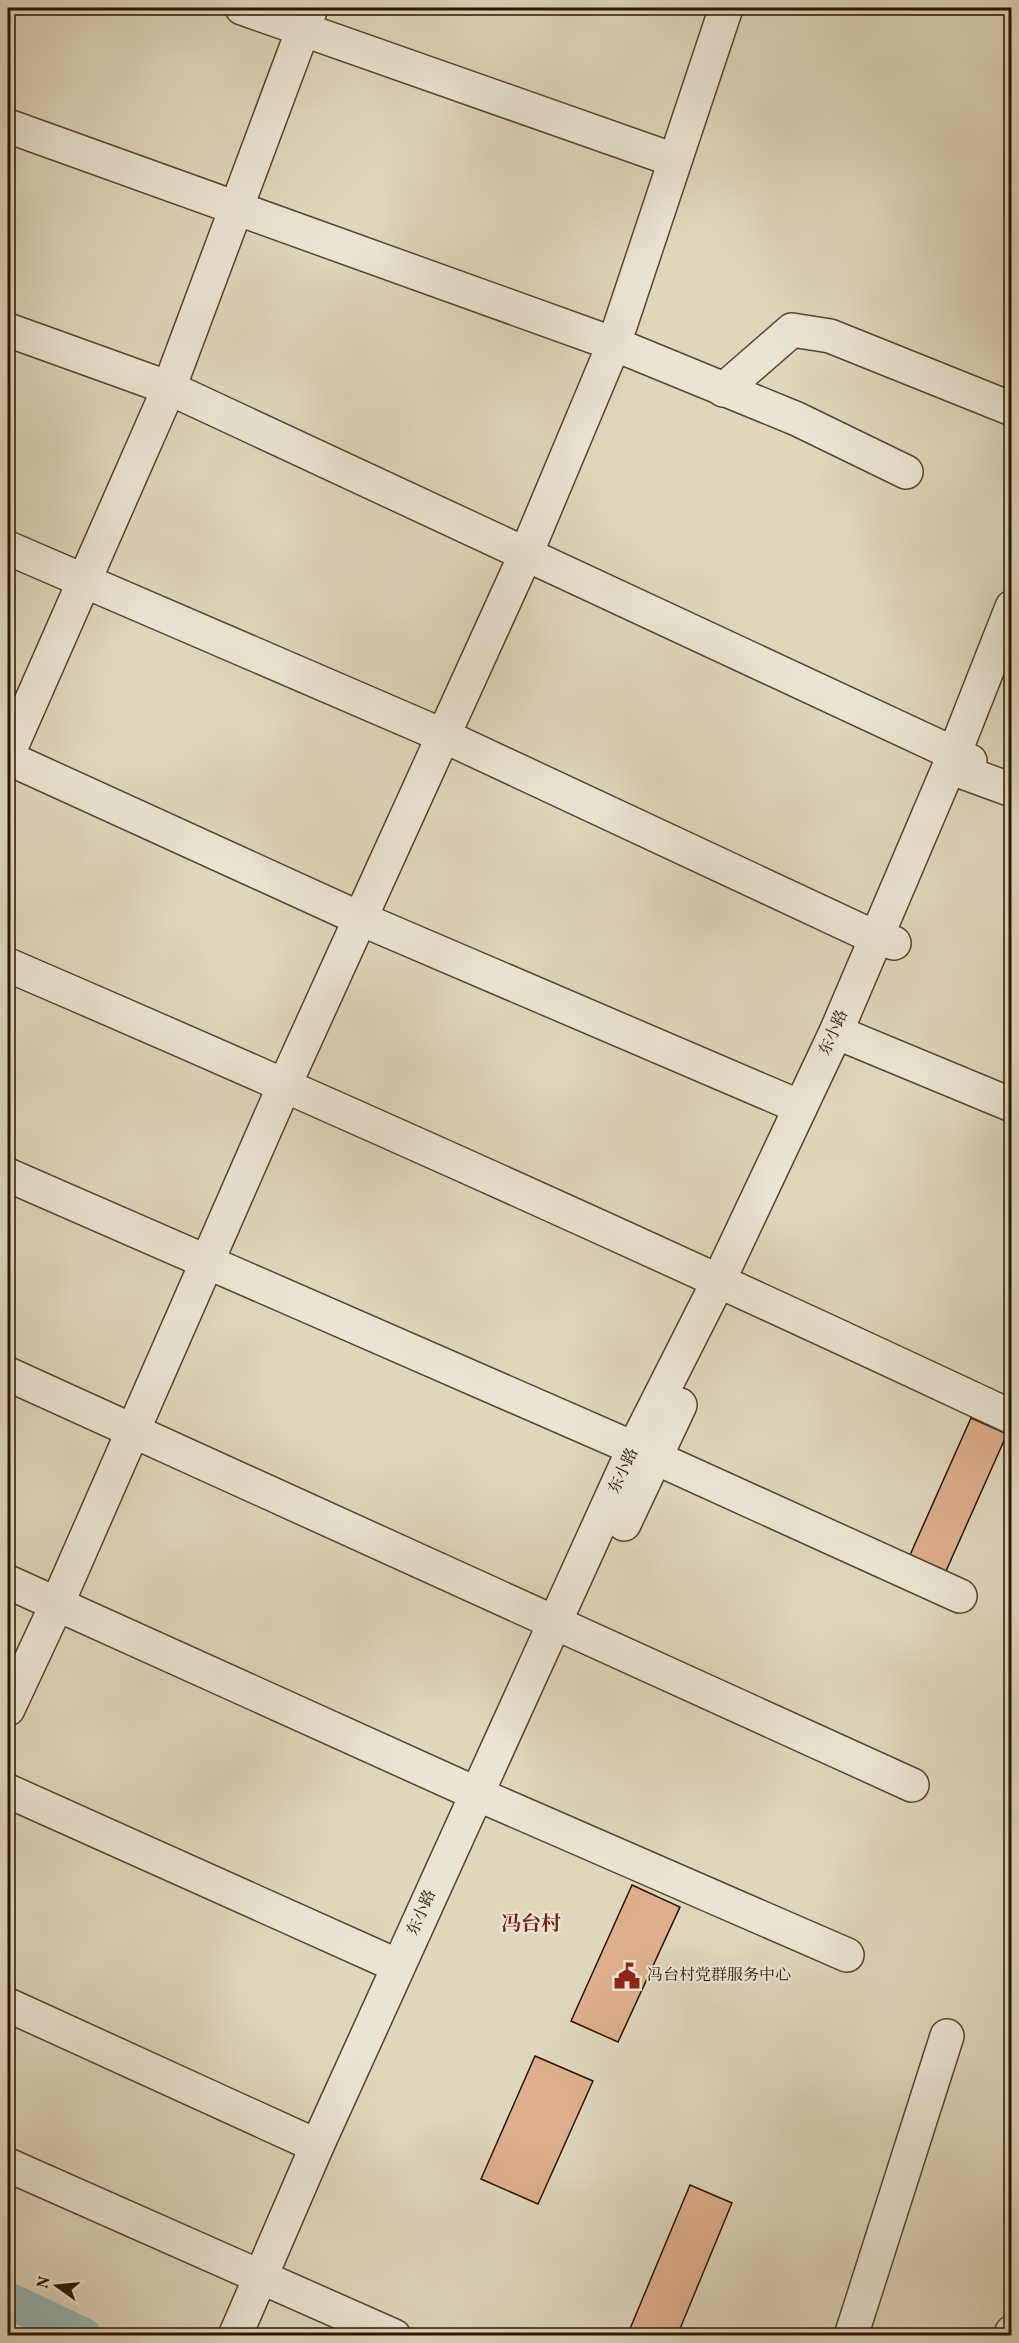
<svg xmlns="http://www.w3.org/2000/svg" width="1019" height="2343" font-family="Vollkorn,'Noto Serif SC',serif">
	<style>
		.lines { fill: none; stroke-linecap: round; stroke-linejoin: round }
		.canal { stroke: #95b8b7; stroke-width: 36 }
		.building { fill: #deaf8d; stroke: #2b1301; stroke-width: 1.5 }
		.minor-casing { stroke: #584430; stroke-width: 36 }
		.minor { stroke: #eae5d3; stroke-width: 33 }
		.labels { text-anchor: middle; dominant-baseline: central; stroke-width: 4.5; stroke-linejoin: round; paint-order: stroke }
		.street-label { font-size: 16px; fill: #2b1301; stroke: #eae5d3 }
		.poi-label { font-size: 16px; fill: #2b1301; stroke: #eae5d3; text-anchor: start }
		.quarter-label { font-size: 20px; font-weight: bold; fill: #7a1f14; stroke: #eae5d3 }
	</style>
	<rect width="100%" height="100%" fill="#dfd7bc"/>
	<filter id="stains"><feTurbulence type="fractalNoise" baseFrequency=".00333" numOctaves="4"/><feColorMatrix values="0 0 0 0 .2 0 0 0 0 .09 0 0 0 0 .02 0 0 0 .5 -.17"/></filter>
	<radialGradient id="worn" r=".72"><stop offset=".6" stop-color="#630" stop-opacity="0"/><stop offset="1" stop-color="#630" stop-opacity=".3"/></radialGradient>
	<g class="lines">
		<!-- canal -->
		<path class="canal" d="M8 2300 84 2336"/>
	</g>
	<!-- building -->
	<g class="building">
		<path d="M971 1418 1007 1434 946 1571 910 1555Z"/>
		<path d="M632 1885 680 1907 618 2042 571 2021Z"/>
		<path d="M535 2056 593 2081 538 2204 481 2179Z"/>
		<path d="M690 2185 732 2203 677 2336H627Z"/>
	</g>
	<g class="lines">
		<!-- minor casing -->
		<g class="minor-casing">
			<g id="minor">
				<path d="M242 8 674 160"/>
				<path d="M8 126 614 344 797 419 906 472"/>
				<path d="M8 330 169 388 970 761"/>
				<path d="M723 390 792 330 830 336 1012 409"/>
				<path d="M8 548 444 736 874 937 894 943"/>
				<path d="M8 754 169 388 311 8"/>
				<path d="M8 758 361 919 800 1107"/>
				<path d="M949 767 1012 790"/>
				<path d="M8 965C345 1110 679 1261 1012 1417"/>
				<path d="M836 1032 1012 1105"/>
				<path d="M8 1175 656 1458 960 1596"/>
				<path d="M8 1374 912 1785"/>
				<path d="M624 1524 680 1405"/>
				<path d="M8 1582 477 1794 847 1955"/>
				<path d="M8 1709 57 1604 285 1084 525 556 614 344 726 8"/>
				<path d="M8 1791 398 1966"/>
				<path d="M8 2005 317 2146"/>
				<path d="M8 2165 394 2336"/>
				<path d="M235 2336 317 2146 634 1448 719 1280 836 1032 949 767 1012 607"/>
				<path d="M851 2336 947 2036"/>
				<path d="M1010 2336 1012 2332"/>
			</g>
		</g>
		<!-- minor -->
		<use href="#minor" class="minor"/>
	</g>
	<!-- icons -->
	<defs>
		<g id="civic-bare" transform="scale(2.07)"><path d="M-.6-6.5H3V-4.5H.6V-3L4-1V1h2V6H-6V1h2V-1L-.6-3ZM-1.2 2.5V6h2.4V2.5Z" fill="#8f2418" stroke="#eae5d3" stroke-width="2.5" paint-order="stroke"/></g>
	</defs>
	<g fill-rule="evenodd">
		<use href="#civic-bare" x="627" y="1976"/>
	</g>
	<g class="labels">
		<!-- street labels -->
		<g class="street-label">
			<text transform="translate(834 1033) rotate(-66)">东小路</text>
			<text transform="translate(624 1471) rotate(-65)">东小路</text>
			<text transform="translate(422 1913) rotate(-66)">东小路</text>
		</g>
		<!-- poi labels -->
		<g class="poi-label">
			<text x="647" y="1976">冯台村党群服务中心</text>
		</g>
		<!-- quarter labels -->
		<g class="quarter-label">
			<text x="531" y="1925">冯台村</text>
		</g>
	</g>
	<!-- margin -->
	<rect width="1019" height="2343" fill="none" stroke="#dfd7bc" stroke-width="30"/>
	<rect x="9" y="9" width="1001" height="2325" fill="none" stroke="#2b1301" stroke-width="3"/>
	<rect x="15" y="15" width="989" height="2313" fill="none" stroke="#2b1301" stroke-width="1.5"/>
	<!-- north arrow -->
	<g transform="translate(57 2286) rotate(285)" stroke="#eae5d3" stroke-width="4.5" paint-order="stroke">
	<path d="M0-4.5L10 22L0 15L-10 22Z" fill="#2b1301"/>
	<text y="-9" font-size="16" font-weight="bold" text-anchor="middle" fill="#2b1301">N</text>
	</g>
	<rect width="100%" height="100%" filter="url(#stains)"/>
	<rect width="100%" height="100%" fill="url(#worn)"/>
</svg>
